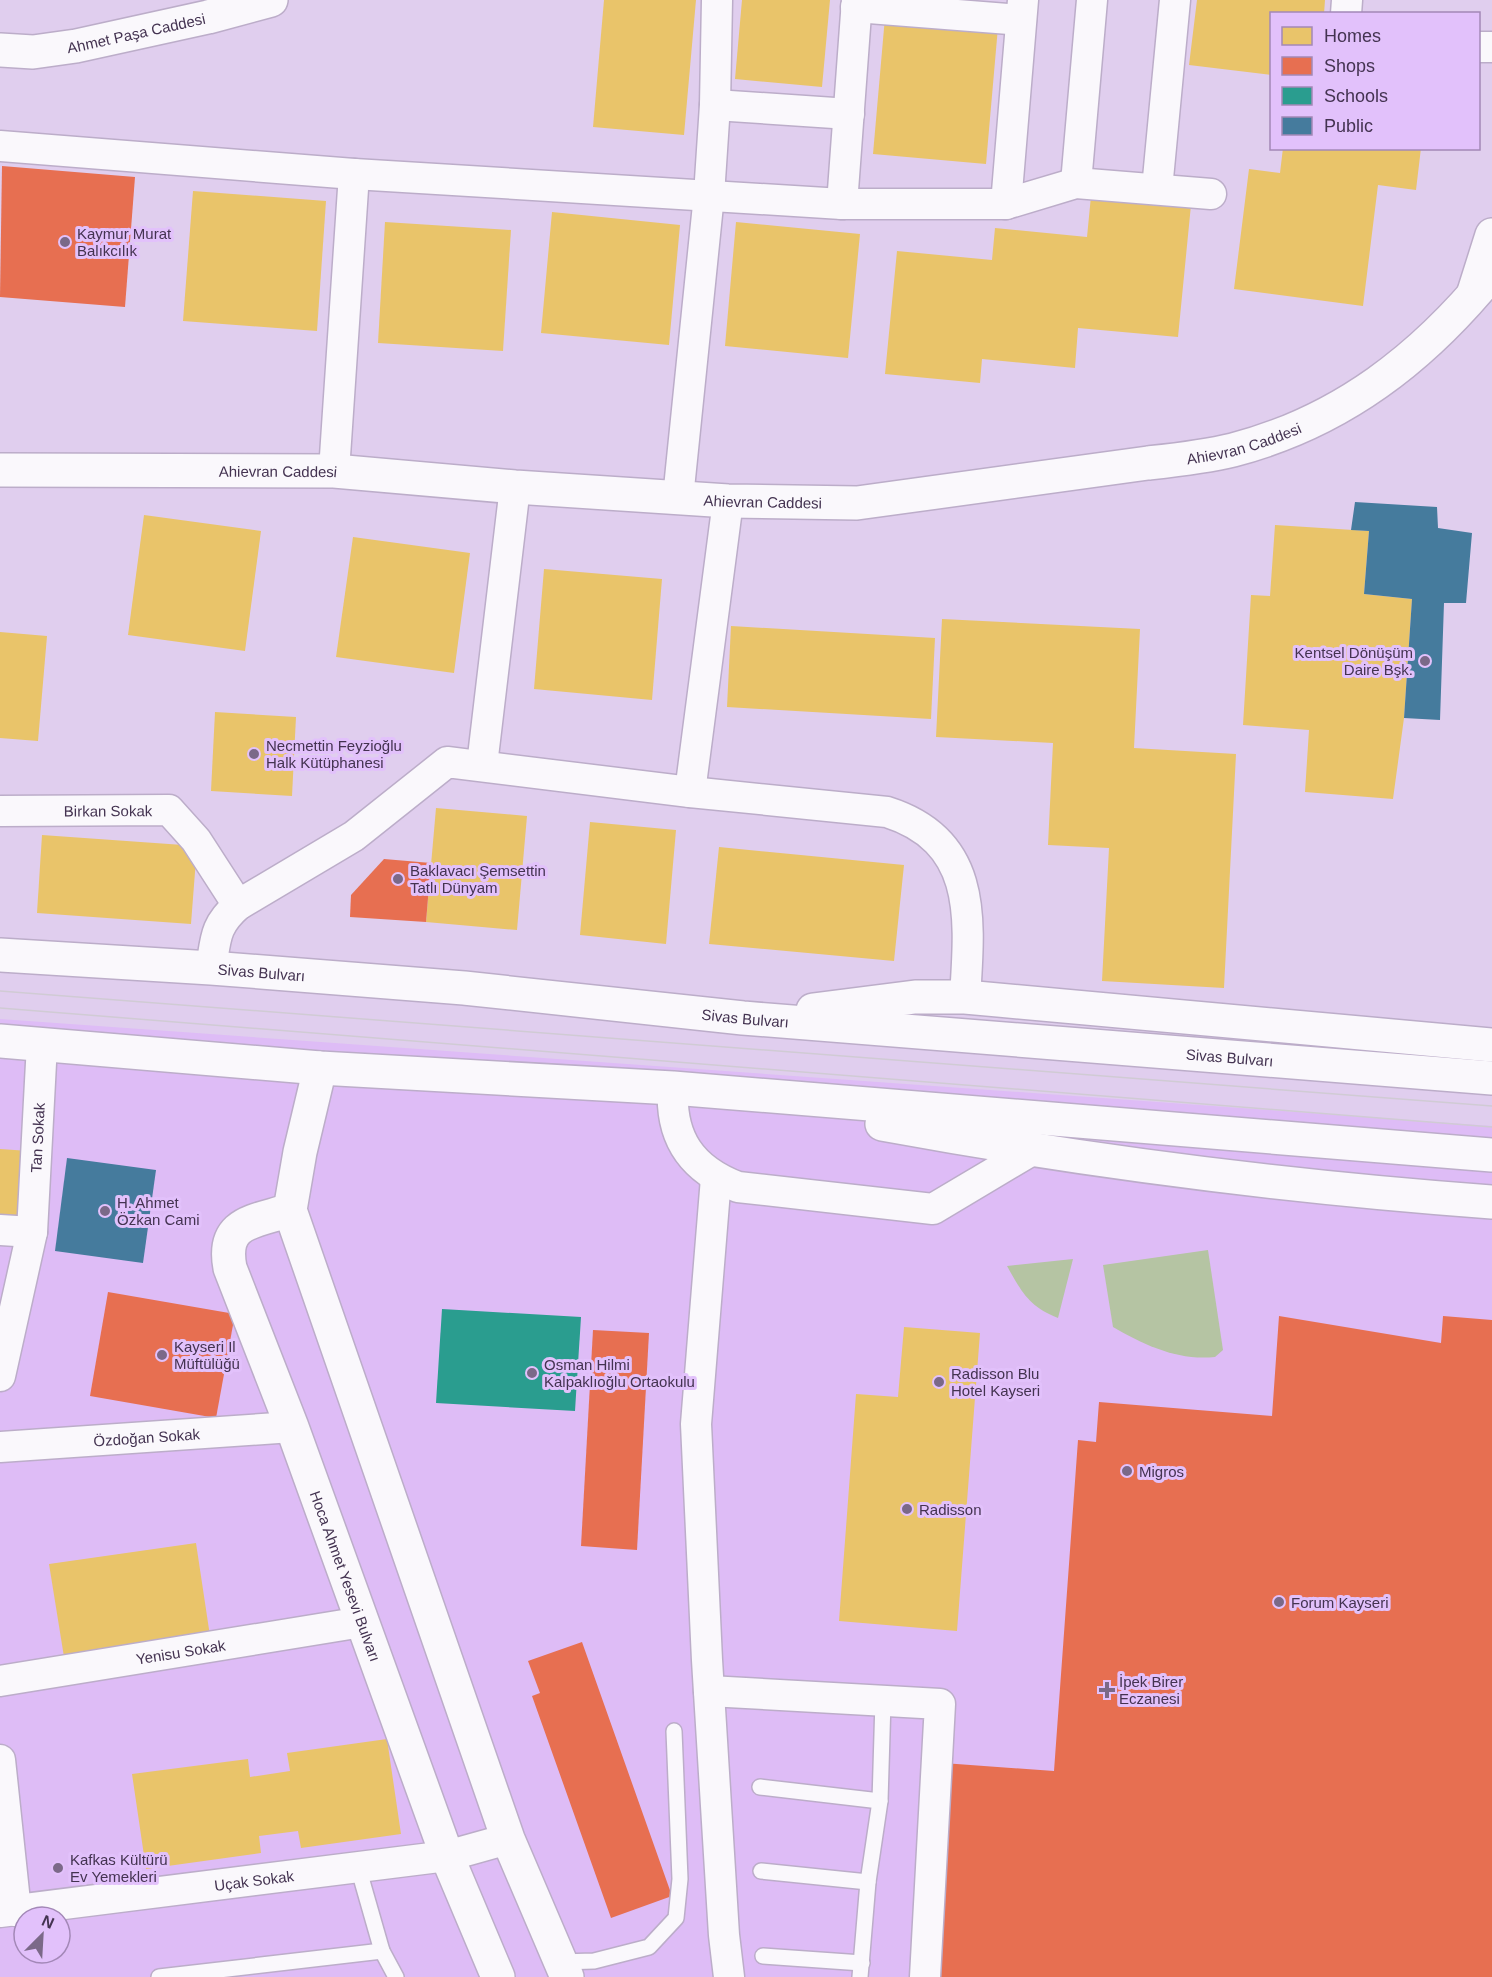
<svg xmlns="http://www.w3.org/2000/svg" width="1492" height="1977" font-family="Helvetica,sans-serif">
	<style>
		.built { fill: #debcf6; fill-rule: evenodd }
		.green { fill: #b5c4a3 }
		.homes { fill: #e9c46a }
		.shops { fill: #e76f51 }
		.schools { fill: #2a9d8f }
		.public { fill: #457b9d }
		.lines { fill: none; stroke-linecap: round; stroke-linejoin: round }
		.lane-casing { stroke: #bcadc9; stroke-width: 18 }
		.street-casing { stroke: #bcadc9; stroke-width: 33 }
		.secondary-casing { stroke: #bcadc9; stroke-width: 36 }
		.highway-casing { stroke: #bcadc9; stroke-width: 36 }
		.lane { stroke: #faf8fc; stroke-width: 15 }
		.street { stroke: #faf8fc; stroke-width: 30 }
		.secondary { stroke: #faf8fc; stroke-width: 33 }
		.highway { stroke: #faf8fc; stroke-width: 33 }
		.tram { stroke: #d0cbd4; stroke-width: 1.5 }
		.poi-dot { fill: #7b6988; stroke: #e2c1fb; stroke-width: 2 }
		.labels { text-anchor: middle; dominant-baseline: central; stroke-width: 6; stroke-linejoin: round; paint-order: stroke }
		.street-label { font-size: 15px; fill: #443351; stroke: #e2c1fb }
		.poi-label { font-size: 15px; fill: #443351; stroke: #e2c1fb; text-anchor: start }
	</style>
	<rect width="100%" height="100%" fill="#e0ceee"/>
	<!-- built -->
	<path class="built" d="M0 1019 1492 1126V1977H0ZM24 1917H60V1953H24Z"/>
	<!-- green -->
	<g class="green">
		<path d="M1208 1250 1223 1350 1215 1357C1178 1361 1144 1345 1113 1327L1103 1265Z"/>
		<path d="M1073 1259 1058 1318C1029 1307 1021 1291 1007 1266Z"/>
	</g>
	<!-- homes -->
	<g class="homes">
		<path d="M604 0H696L684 135 593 127Z"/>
		<path d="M742 0H830L822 87 735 79Z"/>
		<path d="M1197 0H1325L1324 14H1272V75L1189 65Z"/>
		<path d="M885 17 998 27 986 164 873 154Z"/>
		<path d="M1283 148H1421L1416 190 1378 185 1363 306 1234 289 1249 169 1280 173Z"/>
		<path d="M193 191 326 201 317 331 183 321Z"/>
		<path d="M1091 196 1191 205 1178 337 1078 328 1075 368 982 359 980 383 885 374 897 251 992 260 995 228 1087 237Z"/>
		<path d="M552 212 680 225 669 345 541 333Z"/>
		<path d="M385 222 511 230 503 351 378 343Z"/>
		<path d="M736 222 860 234 848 358 725 346Z"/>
		<path d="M144 515 261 531 245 651 128 635Z"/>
		<path d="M1275 525 1369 531 1364 594 1412 599 1404 718 1393 799 1305 792 1309 730 1243 725 1251 595 1270 596Z"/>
		<path d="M353 537 470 553 454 673 336 657Z"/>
		<path d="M544 569 662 579 652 700 534 689Z"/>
		<path d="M942 619 1140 629 1134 748 1236 754 1224 988 1102 981 1109 848 1048 845 1053 743 936 737Z"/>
		<path d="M731 626 935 638 931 719 727 707Z"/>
		<path d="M0 632 47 636 38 741 0 738Z"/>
		<path d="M215 712 296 717 292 796 211 791Z"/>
		<path d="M436 808 527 816 517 930 426 922Z"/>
		<path d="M590 822 676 830 666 944 580 935Z"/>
		<path d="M42 835 197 846 191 924 37 913Z"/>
		<path d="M719 847 904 865 894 961 709 944Z"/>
		<path d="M0 1149 29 1151 24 1224 0 1222Z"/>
		<path d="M904 1327 980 1333 957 1631 839 1621 856 1394 898 1397Z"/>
		<path d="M196 1543 210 1636 64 1657 49 1564Z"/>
		<path d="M387 1739 401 1834 301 1848 298 1831 259 1836 261 1853 146 1869 132 1774 248 1759 250 1777 290 1771 287 1753Z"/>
	</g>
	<!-- shops -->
	<g class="shops">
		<path d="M2 166 135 177 125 307 0 297Z"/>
		<path d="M384 859 431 863 426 922 350 917 351 895Z"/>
		<path d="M108 1292 235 1314 216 1418 90 1396Z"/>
		<path d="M1279 1316 1441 1343 1443 1316 1492 1320V1977H928L943 1763 1054 1771 1078 1440 1096 1442 1099 1402 1272 1416Z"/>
		<path d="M593 1330 649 1333 637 1550 581 1546Z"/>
		<path d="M582 1642 672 1896 611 1918 532 1696 540 1693 528 1661Z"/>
	</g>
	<!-- schools -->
	<path class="schools" d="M442 1309 581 1317 575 1411 436 1403Z"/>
	<!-- public -->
	<g class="public">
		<path d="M1355 502 1437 507 1438 528 1472 533 1466 603H1444L1440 720 1404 718 1412 599 1364 594 1369 531 1351 530Z"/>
		<path d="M67 1158 156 1170 143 1263 55 1251Z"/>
	</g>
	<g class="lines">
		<!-- lane casing -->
		<g class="lane-casing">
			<g id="lane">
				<path d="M760 1787 880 1801"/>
				<path d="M358 1867 382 1951 396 1977"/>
				<path d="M761 1871 868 1882"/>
				<path d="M763 1956 862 1963"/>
				<path d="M560 1962 594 1961 649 1947 676 1918 680 1879 674 1731"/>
				<path d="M159 1977 382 1951"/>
				<path d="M860 1977 868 1882 880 1801 883 1701"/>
			</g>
		</g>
		<!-- street casing -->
		<g class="street-casing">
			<g id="street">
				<path d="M856 7 1021 20"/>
				<path d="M1346 14 1347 0"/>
				<path d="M1478 47H1492"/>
				<path d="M715 105 849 114"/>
				<path d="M0 146 354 174 842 204H1006L1076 183 1211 194"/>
				<path d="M1076 183 1092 0"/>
				<path d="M1157 189 1175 0"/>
				<path d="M842 204 857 0"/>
				<path d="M1006 204 1023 0"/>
				<path d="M334 471 354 174"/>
				<path d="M678 498 709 195 715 105 717 0"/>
				<path d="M482 765 515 487"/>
				<path d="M690 792 728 501"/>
				<path id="s1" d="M0 811 169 810 196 840 238 905"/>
				<path d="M211 968C216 939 214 926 238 905L354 836 447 762 690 792 887 812C978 841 970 918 965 997"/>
				<path d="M673 1088C670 1138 691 1169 738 1187L933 1209 1032 1150"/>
				<path d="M716 1178 696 1424 707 1660 724 1935 729 1977"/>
				<path d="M0 1230 32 1232"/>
				<path id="s2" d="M0 1376 32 1232 42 1044"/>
				<path id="s3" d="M0 1447 292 1427"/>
				<path id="s4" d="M0 1681 362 1622"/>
				<path d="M709 1691 940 1704 925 1977"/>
				<path d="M0 1760 16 1911"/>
				<path id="s5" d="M0 1912 447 1856 508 1839"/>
			</g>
		</g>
		<!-- secondary casing -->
		<g class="secondary-casing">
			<g id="secondary">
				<path id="s6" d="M0 50 33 52 76 46 208 17 271 0"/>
				<path d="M1474 292 1492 235"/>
				<path id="s7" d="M0 470 334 471 515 487 728 501 857 503 1148 463C1176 460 1205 457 1233 450 1341 422 1423 358 1492 273"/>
				<path d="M320 1068 300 1152 290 1210 508 1839 567 1977"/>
				<path id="s8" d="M290 1210C254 1222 221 1221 230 1268L292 1427 447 1856 498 1977"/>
			</g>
		</g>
		<!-- highway casing -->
		<g class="highway-casing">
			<g id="highway">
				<path id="s9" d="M0 955 211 968 464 988 743 1018 1492 1078"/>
				<path d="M813 1010 915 997H965L1492 1045"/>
				<path d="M0 1041 320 1068 673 1088 1492 1155"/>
				<path d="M882 1124C1084 1161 1287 1187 1492 1202"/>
			</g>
		</g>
		<!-- lane -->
		<use href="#lane" class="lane"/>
		<!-- street -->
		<use href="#street" class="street"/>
		<!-- secondary -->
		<use href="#secondary" class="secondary"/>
		<!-- highway -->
		<use href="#highway" class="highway"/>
		<!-- tram -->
		<g class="tram">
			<path d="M0 991 1492 1106"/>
			<path d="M0 1008 1492 1127"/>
		</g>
	</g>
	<!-- markers -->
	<g class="poi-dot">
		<circle cx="65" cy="242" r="6"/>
		<circle cx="1425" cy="661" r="6"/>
		<circle cx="254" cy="754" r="6"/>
		<circle cx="398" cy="879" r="6"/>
		<circle cx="105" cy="1211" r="6"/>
		<circle cx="162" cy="1355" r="6"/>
		<circle cx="532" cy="1373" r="6"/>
		<circle cx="939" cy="1382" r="6"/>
		<circle cx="1127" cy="1471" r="6"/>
		<circle cx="907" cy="1509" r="6"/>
		<circle cx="1279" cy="1602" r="6"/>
		<path d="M1104 1681h6v6h6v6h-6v6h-6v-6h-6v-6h6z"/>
		<circle cx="58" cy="1868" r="6"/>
	</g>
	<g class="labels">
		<!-- street labels -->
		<g class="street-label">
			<text stroke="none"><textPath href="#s6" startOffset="138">Ahmet Paşa Caddesi</textPath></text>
			<text stroke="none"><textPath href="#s7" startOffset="1250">Ahievran Caddesi</textPath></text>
			<text stroke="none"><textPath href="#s7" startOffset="278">Ahievran Caddesi</textPath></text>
			<text stroke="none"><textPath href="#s7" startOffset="764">Ahievran Caddesi</textPath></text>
			<text stroke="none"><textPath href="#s1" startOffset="108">Birkan Sokak</textPath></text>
			<text stroke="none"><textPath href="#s9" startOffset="262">Sivas Bulvarı</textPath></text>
			<text stroke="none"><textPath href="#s9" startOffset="748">Sivas Bulvarı</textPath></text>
			<text stroke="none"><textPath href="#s9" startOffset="1234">Sivas Bulvarı</textPath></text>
			<text stroke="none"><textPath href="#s2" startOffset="242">Tan Sokak</textPath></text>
			<text stroke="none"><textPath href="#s3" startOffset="147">Özdoğan Sokak</textPath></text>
			<text stroke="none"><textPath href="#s8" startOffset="426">Hoca Ahmet Yesevi Bulvarı</textPath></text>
			<text stroke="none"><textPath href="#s4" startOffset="183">Yenisu Sokak</textPath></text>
			<text stroke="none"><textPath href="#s5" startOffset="256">Uçak Sokak</textPath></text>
		</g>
		<!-- poi labels -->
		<g class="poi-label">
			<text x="77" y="233">Kaymur Murat<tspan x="77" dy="17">Balıkcılık</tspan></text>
			<text x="1413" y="652" text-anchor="end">Kentsel Dönüşüm<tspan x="1413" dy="17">Daire Bşk.</tspan></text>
			<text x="266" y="745">Necmettin Feyzioğlu<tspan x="266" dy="17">Halk Kütüphanesi</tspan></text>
			<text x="410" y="870">Baklavacı Şemsettin<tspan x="410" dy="17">Tatlı Dünyam</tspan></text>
			<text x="117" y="1202">H. Ahmet<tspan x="117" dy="17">Özkan Cami</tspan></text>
			<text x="174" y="1346">Kayseri Il<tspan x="174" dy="17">Müftülüğü</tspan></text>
			<text x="544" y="1364">Osman Hilmi<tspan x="544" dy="17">Kalpaklıoğlu Ortaokulu</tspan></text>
			<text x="951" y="1373">Radisson Blu<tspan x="951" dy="17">Hotel Kayseri</tspan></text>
			<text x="1139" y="1471">Migros</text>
			<text x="919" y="1509">Radisson</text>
			<text x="1291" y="1602">Forum Kayseri</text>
			<text x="1119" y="1681">İpek Birer<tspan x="1119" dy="17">Eczanesi</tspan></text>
			<text x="70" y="1859">Kafkas Kültürü<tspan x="70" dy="17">Ev Yemekleri</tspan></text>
		</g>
	</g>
	<!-- legend -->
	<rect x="1270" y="12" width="210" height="138" fill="#e2c1fb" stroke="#a388b7" stroke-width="1.5"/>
	<rect x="1282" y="27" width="30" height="18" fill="#e9c46a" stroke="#a388b7" stroke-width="1.5"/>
	<text x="1324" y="42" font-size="18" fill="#443351">Homes</text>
	<rect x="1282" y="57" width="30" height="18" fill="#e76f51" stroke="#a388b7" stroke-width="1.5"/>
	<text x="1324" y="72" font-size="18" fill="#443351">Shops</text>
	<rect x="1282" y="87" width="30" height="18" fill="#2a9d8f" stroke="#a388b7" stroke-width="1.5"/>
	<text x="1324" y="102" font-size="18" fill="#443351">Schools</text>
	<rect x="1282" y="117" width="30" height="18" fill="#457b9d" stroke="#a388b7" stroke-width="1.5"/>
	<text x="1324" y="132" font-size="18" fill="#443351">Public</text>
	<!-- north arrow -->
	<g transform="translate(42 1935) rotate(24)"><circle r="28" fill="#e2c1fb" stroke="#a388b7" stroke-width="1.5"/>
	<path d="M0-4.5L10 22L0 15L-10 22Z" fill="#7b6988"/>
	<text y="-9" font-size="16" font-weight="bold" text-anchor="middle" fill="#443351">N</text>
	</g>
</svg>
